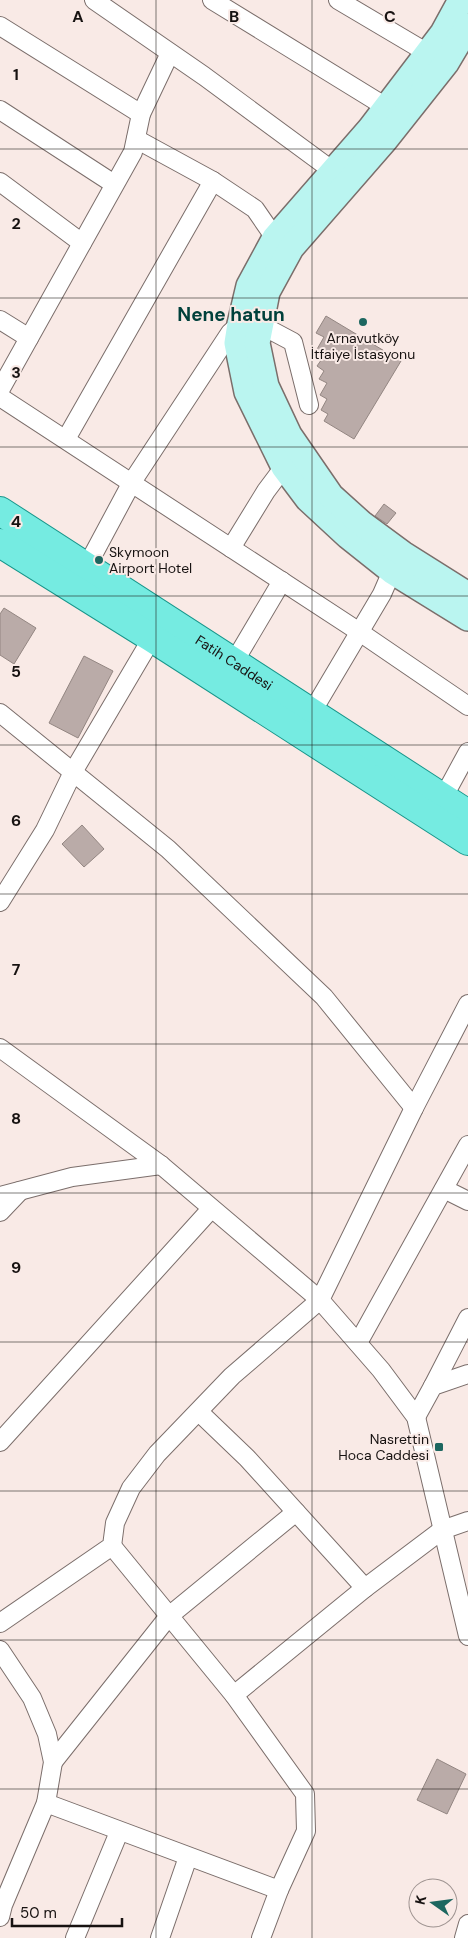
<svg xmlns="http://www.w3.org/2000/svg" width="468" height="1938" font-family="'DM Sans',sans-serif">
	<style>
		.building { fill: #baaba8; stroke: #938682 }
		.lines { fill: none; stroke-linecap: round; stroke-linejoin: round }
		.street-casing { stroke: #7b6e6b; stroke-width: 20 }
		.secondary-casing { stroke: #7b6e6b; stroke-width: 28 }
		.primary-casing { stroke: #18968b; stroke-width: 30 }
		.street { stroke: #fff; stroke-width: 18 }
		.secondary { stroke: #baf5f0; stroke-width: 25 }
		.primary { stroke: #75ebe1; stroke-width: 28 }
		.grid { fill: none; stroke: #171211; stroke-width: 1; stroke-opacity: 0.55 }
		.poi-dot { fill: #1d6760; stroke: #f9eae6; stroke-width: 2 }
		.labels { text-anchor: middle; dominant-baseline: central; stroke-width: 4; stroke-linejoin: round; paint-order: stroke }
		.poi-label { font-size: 14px; fill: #171211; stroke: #f9eae6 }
		.street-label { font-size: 14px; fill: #171211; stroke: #f9eae6 }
		.district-label { font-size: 19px; font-weight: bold; fill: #00403b; stroke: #f9eae6 }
		.grid-label { font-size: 16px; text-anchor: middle; font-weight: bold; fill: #171211; stroke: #f9eae6; stroke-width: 4; stroke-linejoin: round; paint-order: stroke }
	</style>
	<rect width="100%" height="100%" fill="#f9eae6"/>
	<!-- building -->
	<g class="building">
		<path d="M326 316 401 361 354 439 324 421 328 414 321 410 327 399 320 395 327 383 319 379 324 371 317 366 324 356 316 351 324 337 316 333Z"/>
		<path d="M384 504 396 513 387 524 375 516Z"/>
		<path d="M4 608 36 628 14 664 0 655V614Z"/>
		<path d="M84 656 113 671 78 738 49 723Z"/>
		<path d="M82 825 104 849 84 867 62 844Z"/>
		<path d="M437 1759 466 1774 447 1814 417 1800Z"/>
	</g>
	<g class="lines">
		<!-- street casing -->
		<g class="street-casing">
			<g id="street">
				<path d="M94 0 204 76 333 171"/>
				<path d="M212 0 386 107"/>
				<path d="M338 0 436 58"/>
				<path d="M0 26 141 114"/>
				<path d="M0 110 114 184"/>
				<path d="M136 139 213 181 255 209 275 238"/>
				<path d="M0 182 82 243"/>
				<path d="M0 320 29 338"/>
				<path d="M0 390 133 152 141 114 170 53"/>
				<path d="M0 397 361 633 468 706"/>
				<path d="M66 439 213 181"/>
				<path d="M231 548 266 491 284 467"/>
				<path d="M87 566 132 482 230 333 240 324 261 325 293 342 309 405"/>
				<path d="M234 662 282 581"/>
				<path d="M312 712 382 594 392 571"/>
				<path d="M0 713 168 849 324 997 414 1108"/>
				<path d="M443 798 468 752"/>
				<path d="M0 902 45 830 73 772 152 638"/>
				<path d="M0 1048 161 1165 320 1300 381 1370 416 1417 468 1636"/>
				<path d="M444 1189 468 1201"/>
				<path d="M0 1196 72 1177 161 1165"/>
				<path d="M0 1212 20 1191"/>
				<path d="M358 1343 468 1145"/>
				<path d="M433 1386 468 1318"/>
				<path d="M199 1412 247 1458 365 1588"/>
				<path d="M416 1417 433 1386 468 1374"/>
				<path d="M0 1442 211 1209"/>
				<path d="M112 1546 234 1695 305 1794 306 1831 279 1890 261 1938"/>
				<path d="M0 1623 112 1546 115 1523 131 1488 157 1454 232 1376 320 1300 414 1108 468 1004"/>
				<path d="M0 1650 32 1698 47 1734 53 1762 46 1803 3 1905 0 1917"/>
				<path d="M234 1695 365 1588 442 1530 468 1521"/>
				<path d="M53 1762 169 1616 296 1512"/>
				<path d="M46 1803 279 1890"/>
				<path d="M75 1938 119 1832"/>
				<path d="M160 1938 188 1857"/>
				<path d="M464 1938 468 1924"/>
			</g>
		</g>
		<!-- secondary casing -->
		<g class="secondary-casing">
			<g id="secondary">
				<path d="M461 0 443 33 370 129 275 238 249 286 240 324 237 343 247 392 284 467 308 499 348 536 392 571 468 618"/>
				<path d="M468 26 446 63 385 140 291 248 267 292 257 343 266 386 289 435 331 496 361 523 403 554 468 595"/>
			</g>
		</g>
		<!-- primary casing -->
		<g class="primary-casing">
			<g id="primary">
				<path id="s1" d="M0 511 468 814"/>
				<path d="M0 543 152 638 468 841"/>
			</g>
		</g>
		<!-- street -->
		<use href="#street" class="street"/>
		<!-- secondary -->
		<use href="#secondary" class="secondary"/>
		<!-- primary -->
		<use href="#primary" class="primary"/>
	</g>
	<!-- grid -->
	<path class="grid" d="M156 0V1938M312 0V1938M0 149H468M0 298H468M0 447H468M0 596H468M0 745H468M0 894H468M0 1044H468M0 1193H468M0 1342H468M0 1491H468M0 1640H468M0 1789H468"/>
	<!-- markers -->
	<g class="poi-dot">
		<circle cx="363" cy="322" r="5"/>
		<circle cx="99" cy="560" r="5"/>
		<rect x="434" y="1442" width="10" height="10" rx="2.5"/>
	</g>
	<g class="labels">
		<!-- poi labels -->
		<g class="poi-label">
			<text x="363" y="338">Arnavutköy<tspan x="363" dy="16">İtfaiye İstasyonu</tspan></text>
			<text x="109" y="552" text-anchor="start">Skymoon<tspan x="109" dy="16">Airport Hotel</tspan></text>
			<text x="429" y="1439" text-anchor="end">Nasrettin<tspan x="429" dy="16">Hoca Caddesi</tspan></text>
		</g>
		<!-- street labels -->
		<g class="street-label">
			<text stroke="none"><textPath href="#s1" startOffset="279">Fatih Caddesi</textPath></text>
		</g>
		<!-- district labels -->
		<g class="district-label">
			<text x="231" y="314">Nene hatun</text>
		</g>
	</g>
	<g class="grid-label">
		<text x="78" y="22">A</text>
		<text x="234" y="22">B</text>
		<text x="390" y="22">C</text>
		<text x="16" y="80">1</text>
		<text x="16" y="229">2</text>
		<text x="16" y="378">3</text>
		<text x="16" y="527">4</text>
		<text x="16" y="677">5</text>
		<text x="16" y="826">6</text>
		<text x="16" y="975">7</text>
		<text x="16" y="1124">8</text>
		<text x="16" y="1273">9</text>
	</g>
	<!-- north arrow -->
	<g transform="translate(433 1903) rotate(284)"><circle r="24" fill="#f9eae6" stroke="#9f9491"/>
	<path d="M0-4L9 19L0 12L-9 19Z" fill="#1d6760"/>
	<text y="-8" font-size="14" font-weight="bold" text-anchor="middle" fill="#171211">K</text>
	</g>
	<!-- scale -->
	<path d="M12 1918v8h110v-8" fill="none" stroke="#171211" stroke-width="2.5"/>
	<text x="20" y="1918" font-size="15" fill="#171211" stroke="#f9eae6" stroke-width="4" paint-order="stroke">50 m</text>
</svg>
